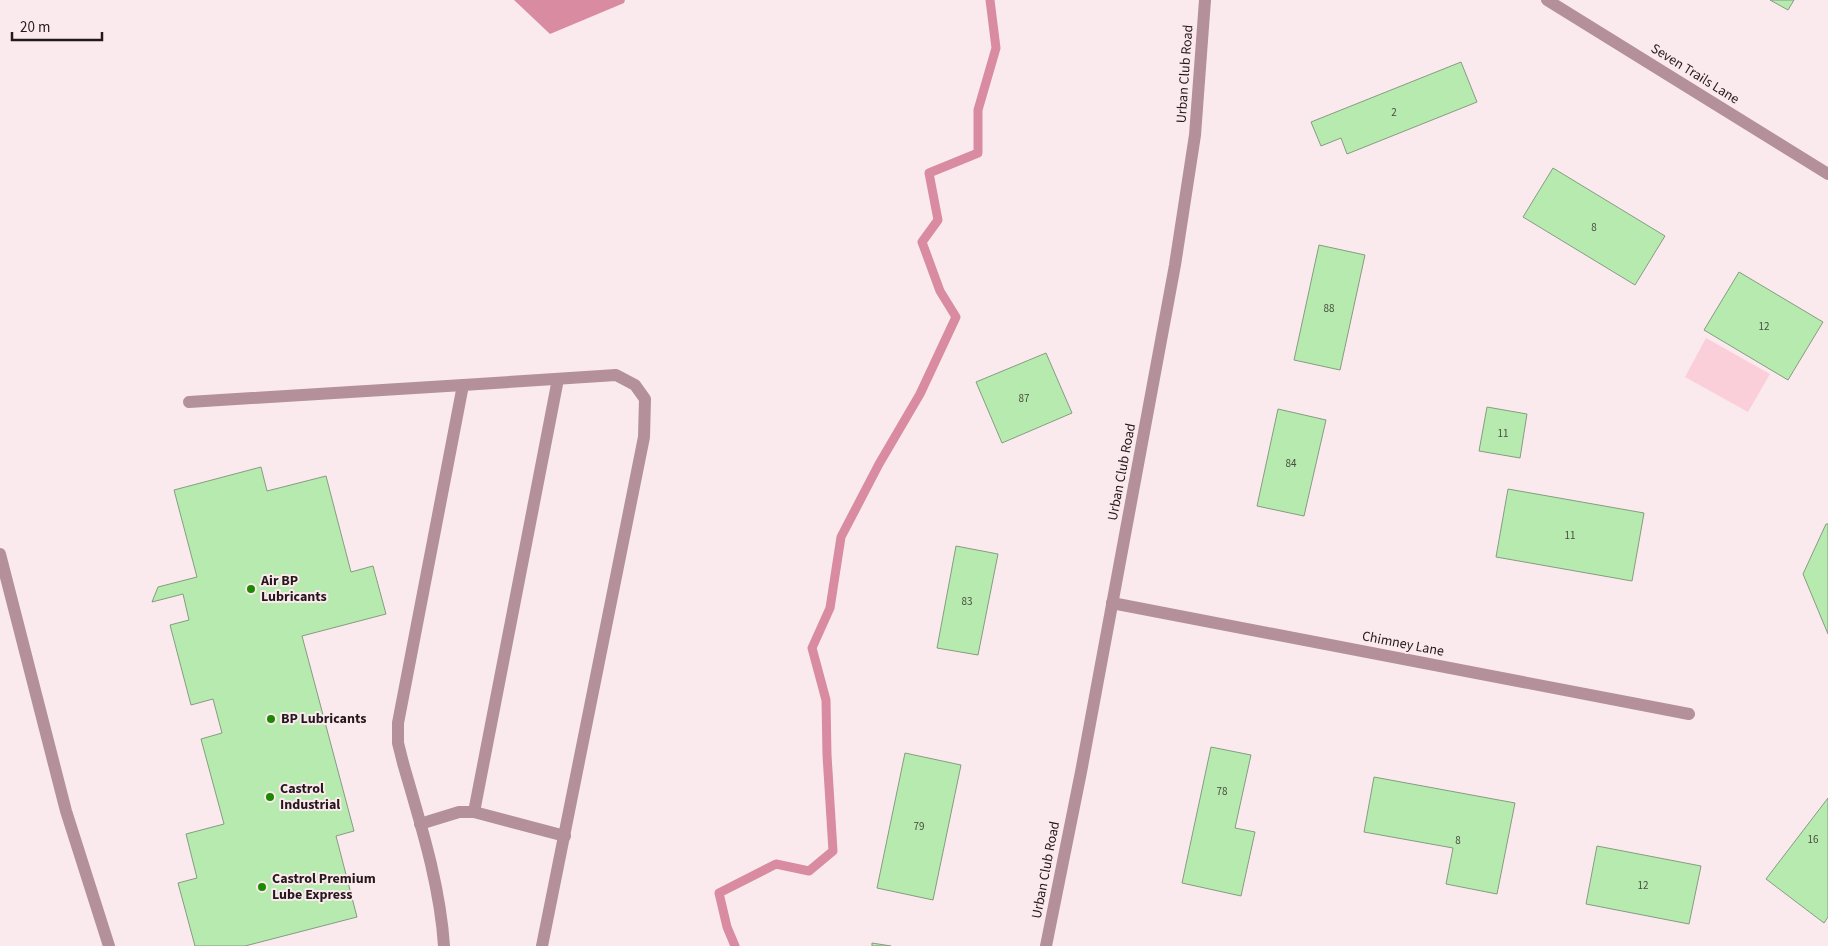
<svg xmlns="http://www.w3.org/2000/svg" width="1828" height="946" font-family="'Source Sans 3',sans-serif">
	<style>
		.green { fill: #facfda }
		.water { fill: #d88ba1 }
		.lines { fill: none; stroke-linecap: round; stroke-linejoin: round }
		.stream { stroke: #d88ba1; stroke-width: 9 }
		.building { fill: #b6eaae; stroke: #869c82 }
		.lane { stroke: #b4919a; stroke-width: 12 }
		.street { stroke: #b4919a; stroke-width: 12 }
		.poi-dot { fill: #1d8800; stroke: #faeaee; stroke-width: 2 }
		.labels { text-anchor: middle; dominant-baseline: central; stroke-width: 4; stroke-linejoin: round; paint-order: stroke }
		.number-label { font-size: 11px; fill: #494c40 }
		.street-label { font-size: 14px; fill: #25181b; stroke: #faeaee }
		.poi-label { font-size: 14px; font-weight: bold; fill: #25181b; stroke: #faeaee; text-anchor: start }
	</style>
	<rect width="100%" height="100%" fill="#faeaee"/>
	<!-- green -->
	<path class="green" d="M1706 338 1770 374 1748 412 1685 377Z"/>
	<!-- water -->
	<path class="water" d="M514 0H625L624 3 550 34Z"/>
	<g class="lines">
		<!-- stream -->
		<path class="stream" d="M735 946 727 927 719 893 776 864 809 871 833 851 827 755 826 700 812 648 830 608 841 537 879 464 920 394 956 317 940 291 922 242 938 220 929 173 978 153V110L996 48 990 0"/>
	</g>
	<!-- building -->
	<g class="building">
		<path d="M1770 0H1794L1788 10Z"/>
		<path d="M1461 62 1477 102 1347 154 1341 138 1321 146 1311 122Z"/>
		<path d="M1553 168 1665 236 1635 285 1523 217Z"/>
		<path d="M1319 245 1365 255 1340 370 1294 360Z"/>
		<path d="M1739 272 1823 322 1788 380 1704 330Z"/>
		<path d="M1046 353 1072 413 1002 443 976 382Z"/>
		<path d="M1487 407 1527 414 1520 458 1479 451Z"/>
		<path d="M1278 409 1326 420 1304 516 1257 506Z"/>
		<path d="M261 467 267 491 326 476 351 572 373 566 386 614 302 636 354 831 336 836 357 917 245 946H195L178 883 197 878 186 834 224 824 201 739 222 733 213 699 191 705 170 625 189 620 183 594 152 602 158 587 197 577 174 490Z"/>
		<path d="M1508 489 1644 513 1632 581 1496 557Z"/>
		<path d="M1826 524H1828V634L1803 574Z"/>
		<path d="M956 546 998 554 978 655 937 648Z"/>
		<path d="M1211 747 1251 755 1235 828 1255 832 1241 896 1182 883Z"/>
		<path d="M905 753 961 765 933 900 877 888Z"/>
		<path d="M1374 777 1515 803 1497 894 1446 884 1453 848 1364 832Z"/>
		<path d="M1828 798V917L1824 923 1766 879Z"/>
		<path d="M1597 846 1701 866 1689 924 1586 904Z"/>
		<path d="M872 943 891 946H872Z"/>
	</g>
	<g class="lines">
		<!-- lane -->
		<g class="lane">
			<path d="M463 385 616 375 635 385 645 399 644 437 542 946"/>
			<path d="M189 402 463 385 398 723V743L403 763C420 822 440 884 444 946"/>
			<path d="M0 554 66 811 109 946"/>
			<path d="M474 812 558 379"/>
			<path d="M420 824 459 812H474L565 836"/>
		</g>
		<!-- street -->
		<g class="street">
			<path d="M1547 0 1828 174"/>
			<path d="M1112 603 1689 714"/>
			<path d="M1046 946 1081 772 1175 265 1195 135 1205 0"/>
		</g>
	</g>
	<!-- markers -->
	<g class="poi-dot">
		<circle cx="251" cy="589" r="5"/>
		<circle cx="271" cy="719" r="5"/>
		<circle cx="270" cy="797" r="5"/>
		<circle cx="262" cy="887" r="5"/>
	</g>
	<g class="labels">
		<!-- number labels -->
		<g class="number-label">
			<text x="1394" y="112">2</text>
			<text x="1594" y="227">8</text>
			<text x="1329" y="308">88</text>
			<text x="1764" y="326">12</text>
			<text x="1024" y="398">87</text>
			<text x="1503" y="433">11</text>
			<text x="1291" y="463">84</text>
			<text x="1570" y="535">11</text>
			<text x="967" y="601">83</text>
			<text x="1222" y="791">78</text>
			<text x="919" y="826">79</text>
			<text x="1813" y="839">16</text>
			<text x="1458" y="840">8</text>
			<text x="1643" y="885">12</text>
		</g>
		<!-- street labels -->
		<g class="street-label">
			<text transform="translate(1185 74) rotate(-86)">Urban Club Road</text>
			<text transform="translate(1695 74) rotate(32)">Seven Trails Lane</text>
			<text transform="translate(1122 472) rotate(-79)">Urban Club Road</text>
			<text transform="translate(1403 644) rotate(11)">Chimney Lane</text>
			<text transform="translate(1046 870) rotate(-79)">Urban Club Road</text>
		</g>
		<!-- poi labels -->
		<g class="poi-label">
			<text x="261" y="581">Air BP<tspan x="261" dy="16">Lubricants</tspan></text>
			<text x="281" y="719">BP Lubricants</text>
			<text x="280" y="789">Castrol<tspan x="280" dy="16">Industrial</tspan></text>
			<text x="272" y="879">Castrol Premium<tspan x="272" dy="16">Lube Express</tspan></text>
		</g>
	</g>
	<!-- scale -->
	<path d="M12 32v8h90v-8" fill="none" stroke="#25181b" stroke-width="2.5"/>
	<text x="20" y="32" font-size="15" fill="#25181b" stroke="#faeaee" stroke-width="4" paint-order="stroke">20 m</text>
</svg>
